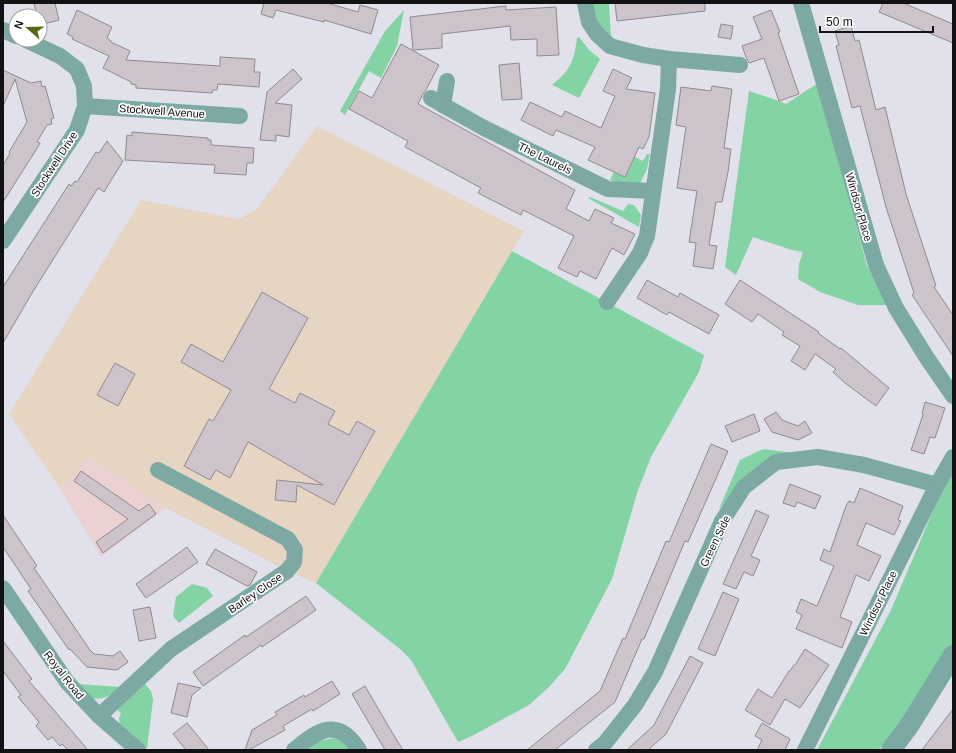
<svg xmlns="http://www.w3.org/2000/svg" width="956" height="753" font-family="Helvetica,sans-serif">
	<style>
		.industrial { fill: #ebd1d2 }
		.education { fill: #e6d5c3 }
		.green { fill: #84d3a4 }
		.building { fill: #ccc4ca; stroke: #90898f }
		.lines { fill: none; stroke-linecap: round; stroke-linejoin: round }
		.minor { stroke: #7ca9a4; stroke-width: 16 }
		.tertiary { stroke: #7ca9a4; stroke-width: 20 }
		.labels { text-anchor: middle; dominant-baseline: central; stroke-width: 3.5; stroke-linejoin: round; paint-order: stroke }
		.street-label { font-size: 11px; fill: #121215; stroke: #fff }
	</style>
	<rect width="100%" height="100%" fill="#e0e1ea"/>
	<!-- industrial -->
	<path class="industrial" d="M87 457 154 501 166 508 101 557 61 490Z"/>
	<!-- education -->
	<path class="education" d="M317 126 524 231 316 583 287 571 166 508 154 501 88 457 61 490 9 414 141 200 239 219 257 209Z"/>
	<!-- green -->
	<g class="green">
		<path d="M594 3H609L611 39C602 28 595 20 592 6Z"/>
		<path d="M404 10 397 46 381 78 369 71 345 115 340 111 385 31Z"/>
		<path d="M579 37 589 50 600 59 579 98 552 85C571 70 574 61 577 38Z"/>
		<path d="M818 83 867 266 889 305H858L820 292 798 279 799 264 803 252 792 250 753 237 736 275 725 267 749 91 779 101 786 104Z"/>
		<path d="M647 154H650L647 169 640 184 627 185 610 180 614 172 625 177 635 157 643 161Z"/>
		<path d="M590 197 623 211 628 204 634 205 641 215 639 227 588 198Z"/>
		<path d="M512 251 704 355 699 372 651 457 638 490 612 579 565 669 549 687 529 705 472 736 458 742 411 660 400 649 316 583Z"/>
		<path d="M763 449 803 454 746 477 719 509 740 460Z"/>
		<path d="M953 470V644L900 728 878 750H817L891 610 939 497Z"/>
		<path d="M192 584 207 588 213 596 179 623 173 616 176 597Z"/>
		<path d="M144 683 151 691 153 700 147 748H145L120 725 119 718 121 713 117 710Z"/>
		<path d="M78 684 120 687C112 695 100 703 88 696 84 693 81 687 78 684Z"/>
		<path d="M334 738 344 741 351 750H307L319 741Z"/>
	</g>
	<!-- building -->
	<g class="building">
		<path d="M34 3H55L59 20 40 25V16H37Z"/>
		<path d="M264 3H327L358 12 360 5 378 10 371 34 324 20V22L276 10 273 18 261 14Z"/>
		<path d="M615 3H705V11L617 21Z"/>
		<path d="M883 3H903L953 24V43L879 12Z"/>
		<path d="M506 6V10L556 7 559 55 537 56V39L511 40 510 26 442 34V48L413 50 410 17Z"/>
		<path d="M77 10 112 27 107 38 111 41V42L130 51 126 60 220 66V57L255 59 254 72H260L259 87 218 84 217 90H213L212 93 136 88V85L131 84V82L103 68 109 56 72 39 73 37 67 34Z"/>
		<path d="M771 10 780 32 778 33 799 94 779 101 764 58 749 63 746 57 742 46 762 39 753 17Z"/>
		<path d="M721 24 733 26 731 39 718 37Z"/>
		<path d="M851 26 855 41 859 40 876 110 885 107 906 194 936 286 934 287 953 315V356L912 295 914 293 886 207 860 106 852 108 836 46 839 45 835 31Z"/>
		<path d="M401 44 439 65 426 90 423 94 418 104 575 190 566 209 589 221 595 209 614 218 611 223 635 234 624 255 612 248 596 279 580 271 577 277 558 268 574 236 523 210 521 215 478 193 481 188 405 147 408 141 349 109 359 91 372 98Z"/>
		<path d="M519 63 522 99 502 100 499 65Z"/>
		<path d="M293 69 302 79 275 103 292 105 289 137 276 135V141L260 140 267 92Z"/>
		<path d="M613 69 632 78 626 89 655 93 649 137 643 149 639 147 625 177 588 160 595 147 556 130 553 136 521 120 530 102 562 117 565 111 601 128 615 96 603 91Z"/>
		<path d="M3 70 31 83 41 81 42 87 45 86 54 118 51 119 52 124 47 125 37 142 40 143 36 150 3 202V166L10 153 9 152 27 122 15 79 3 106Z"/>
		<path d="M712 86 732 89 724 148 731 149 728 172 722 202H716L709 245 717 246 713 269 693 266 696 243 689 242 697 191 677 188 686 127 676 125 681 87 711 91Z"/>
		<path d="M132 132 208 138V140H211V145L254 148 253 163H247L246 175 214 173 215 165 125 160 127 135 132 136Z"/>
		<path d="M107 141 123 161 104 192 98 188 32 293 3 343V287L69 184 71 186 75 181 77 182 96 152 99 153Z"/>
		<path d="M647 280 678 297 680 293 719 315 709 334 669 312 667 315 637 298Z"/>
		<path d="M740 280 819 332 818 333 840 349 841 348 889 388 876 406 845 383 833 372 836 369 815 354 805 370 791 361 800 346 782 335 784 332 758 314 752 322 725 304Z"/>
		<path d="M262 292 308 318 269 389 295 403 300 393 335 411 328 424 349 435 357 421 375 431 334 505 297 485 296 502 275 500 277 480 323 485 248 442 230 478 216 470 210 480 184 466 209 419 213 421 231 390 181 362 191 344 223 362Z"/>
		<path d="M115 363 135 374 118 406 97 395Z"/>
		<path d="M925 402 945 408 935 438 930 437 924 454 911 450 923 415 922 414Z"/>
		<path d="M776 412 782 420 798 426 805 421 812 433 798 440 772 432 764 419Z"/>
		<path d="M754 414 760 431 732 442 725 426Z"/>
		<path d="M711 444 728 451 688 542 685 541 644 639H642L615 702 555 750H527L600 691 623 638 625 639 666 541 669 542Z"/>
		<path d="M81 471 139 511 149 504 156 514 103 553 96 542 128 519 74 481Z"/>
		<path d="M790 484 821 496 815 509 797 502 795 507 783 503Z"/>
		<path d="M860 488 903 506 898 520 901 521 894 535 866 523 857 545 881 556 869 581 856 575 840 617 852 622 842 648 796 629 802 615 796 612 801 599 817 606 834 566 820 560 824 549 830 552 846 506 849 501 854 503Z"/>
		<path d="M756 510 769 516 751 556 760 560 753 576 744 572 736 589 723 584Z"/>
		<path d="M3 515 37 566 34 568 90 650 94 654 113 656 120 651 128 662 117 670 87 667 70 649 69 650 28 591 31 589 3 547Z"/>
		<path d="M187 547 198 562 146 598 136 584Z"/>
		<path d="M215 549 257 572 250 585 247 586 206 564Z"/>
		<path d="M723 592 739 599 715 656 698 649Z"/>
		<path d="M306 596 316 610 262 647 261 645 203 686 193 672 245 635 246 637Z"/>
		<path d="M150 607 156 638 139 641 133 610Z"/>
		<path d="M3 641 32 679 29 681 88 750H68L62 744 60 746 52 737 48 740 36 726 39 722 18 697 21 695 3 671Z"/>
		<path d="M805 649 829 665 800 708 785 699 770 725 745 710 758 689 772 698 789 671H790L794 665H795Z"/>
		<path d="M690 656 703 663 666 734 648 750H627L654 725Z"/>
		<path d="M332 681 340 694 313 711 312 709 283 726 285 730 249 750H245L252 730 277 715 275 712 304 695 305 697Z"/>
		<path d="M178 683 201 688 192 695 187 717 171 713Z"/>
		<path d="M365 686 390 729 403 750H385L352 694Z"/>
		<path d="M953 709V750H922Z"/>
		<path d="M187 723 197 735 209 750H186L173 734Z"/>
		<path d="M762 723 790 739 785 750H757L762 740 755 736Z"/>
	</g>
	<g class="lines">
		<!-- minor -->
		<g class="minor">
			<path d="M585 3 589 22 597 34 610 46 643 55 669 59 740 65"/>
			<path d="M801 3 876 265 896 308 927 358 953 396"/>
			<path d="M3 30 16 36"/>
			<path d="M447 81 443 105 484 128 608 189 653 191"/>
			<path d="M431 98 443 105"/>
			<path d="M85 106 240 116"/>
			<path d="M3 241 77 130 85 106 84 86 77 69 60 56 26 40"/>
			<path d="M607 302 640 253 647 236 668 89 669 59"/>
			<path d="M3 588 67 682 99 716 138 750"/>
			<path d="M99 716 171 649 287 571 294 562 295 550 288 539 158 470"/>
			<path d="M294 750C318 730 338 716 359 750"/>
			<path d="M596 750 605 743 635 705 655 672 722 521 744 487 776 462 818 457 864 465 937 485"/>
			<path d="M805 750 937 485 953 457"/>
		</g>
		<!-- tertiary -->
		<path class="tertiary" d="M891 750 909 726 953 655"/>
	</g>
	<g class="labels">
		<!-- street labels -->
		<g class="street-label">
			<text transform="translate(162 111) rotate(4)">Stockwell Avenue</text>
			<text transform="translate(545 158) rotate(26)">The Laurels</text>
			<text transform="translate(54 164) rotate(-57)">Stockwell Drive</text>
			<text transform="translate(859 207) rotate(74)">Windsor Place</text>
			<text transform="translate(715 541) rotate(-64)">Green Side</text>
			<text transform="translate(255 593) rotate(-34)">Barley Close</text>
			<text transform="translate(878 603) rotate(-64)">Windsor Place</text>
			<text transform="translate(64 675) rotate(52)">Royal Road</text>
		</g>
	</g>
	<!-- border -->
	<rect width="956" height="753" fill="none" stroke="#121215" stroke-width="8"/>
	<!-- north arrow -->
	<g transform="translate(28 28) rotate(290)"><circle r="19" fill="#ffffff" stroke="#a0a0a1"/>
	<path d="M0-3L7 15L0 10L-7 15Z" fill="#546713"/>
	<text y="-6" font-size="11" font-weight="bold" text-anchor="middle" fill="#121215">N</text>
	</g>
	<!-- scale -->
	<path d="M820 26v6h113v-6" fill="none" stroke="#121215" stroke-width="2"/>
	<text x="826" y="26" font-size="12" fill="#121215" stroke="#ffffff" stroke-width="3" paint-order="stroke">50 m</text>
</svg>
